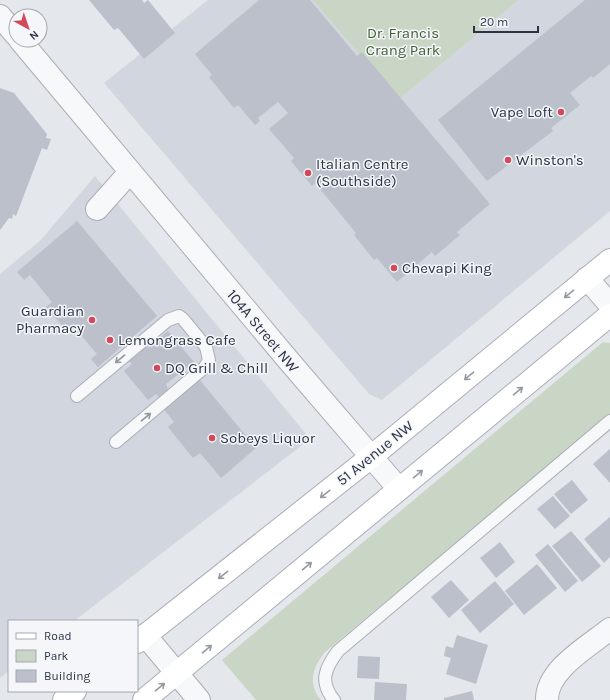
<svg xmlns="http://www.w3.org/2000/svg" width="610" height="700" font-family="Karla,sans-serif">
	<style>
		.built { fill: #d2d6de }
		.green { fill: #c9d6c5 }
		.building { fill: #bbc0ca }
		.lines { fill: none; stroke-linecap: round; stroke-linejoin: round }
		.lane-casing { stroke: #a9aeb7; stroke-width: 14 }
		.street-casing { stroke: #a9aeb7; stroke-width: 24 }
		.secondary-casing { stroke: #a9aeb7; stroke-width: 24 }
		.lane { stroke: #f7f8fa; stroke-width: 12 }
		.street { stroke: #f7f8fa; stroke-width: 22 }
		.secondary { stroke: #fff; stroke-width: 22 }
		.oneway { stroke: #959aa2 }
		.oneway2 { stroke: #9196a0 }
		.poi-dot { fill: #d1495b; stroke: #f4f6f9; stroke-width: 1.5 }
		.labels { text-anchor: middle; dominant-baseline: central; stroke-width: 3; stroke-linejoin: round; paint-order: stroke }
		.park-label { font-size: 15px; fill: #3f6138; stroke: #f4f6f9 }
		.poi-label { font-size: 15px; fill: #2b3445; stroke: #f4f6f9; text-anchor: start }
		.street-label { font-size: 15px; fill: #2b3445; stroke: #f4f6f9 }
	</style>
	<rect width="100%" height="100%" fill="#e4e7ec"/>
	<!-- built -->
	<g class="built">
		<path d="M208 0H313L398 100 519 0H610V211L382 400 369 394 104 83Z"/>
		<path d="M95 176 310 439 74 621H9V671L0 678V274L41 240Z"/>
	</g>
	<!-- green -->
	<g class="green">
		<path d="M313 0H519L398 100Z"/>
		<path d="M603 342 610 343V415L325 652C313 667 307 683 321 700H256L222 660Z"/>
	</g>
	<!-- building -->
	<g class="building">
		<path d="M89 0H142L144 3 148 0 175 33 144 59 118 28 114 30Z"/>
		<path d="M259 0H310L357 56 362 52 490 204 457 232 460 235 435 256 432 252 397 282 377 258 374 260 354 235 356 233 315 183 312 186 291 161 294 158 269 129 288 113 278 102 258 118 260 121 255 125 238 105 234 108 209 77 212 75 195 54Z"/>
		<path d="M585 0H610V64L593 78 591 76 570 93 580 105 551 128 553 131 487 181 438 120Z"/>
		<path d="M0 88 14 93 47 134 46 138 51 139 47 150 42 148 16 216 13 214 12 219 9 218 0 230Z"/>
		<path d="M77 221 157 316 98 367 91 359 97 354 74 327 68 332 46 307 52 302 30 275 24 280 17 272Z"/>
		<path d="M168 331 194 362 166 384 168 389 159 397 156 394 148 400 124 371 132 364 127 359 144 345 147 348Z"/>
		<path d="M199 379 256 448 221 478 200 453 193 458 168 427 174 422 163 408Z"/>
		<path d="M610 449V483L593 464Z"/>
		<path d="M572 480 588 500 571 514 554 494Z"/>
		<path d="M553 496 570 516 555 529 537 509Z"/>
		<path d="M610 517V557L604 563 584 539Z"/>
		<path d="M571 531 601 566 582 582 552 546Z"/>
		<path d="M500 542 515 562 496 578 480 558Z"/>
		<path d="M548 544 578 581 565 592 535 555Z"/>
		<path d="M537 564 557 588 524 615 505 591Z"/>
		<path d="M451 580 469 600 449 618 431 597Z"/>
		<path d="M495 581 514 604 480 633 461 610Z"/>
		<path d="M457 635 488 645 476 684 446 674 451 658 444 656 446 646 453 648Z"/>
		<path d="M358 656 380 657 379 679 357 678Z"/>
		<path d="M375 682 407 684 406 700H374Z"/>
		<path d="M472 691 474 700H444V698Z"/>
	</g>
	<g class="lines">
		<!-- lane casing -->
		<g class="lane-casing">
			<g id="lane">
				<path d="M77 396 168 320 179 316 183 319 206 347 209 360 205 367 116 442"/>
				<path d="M334 700C319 682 325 668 338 651L610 421"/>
			</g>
		</g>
		<!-- street casing -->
		<g class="street-casing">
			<g id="street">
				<path d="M0 16 16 35"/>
				<path d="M20 40 289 361 399 489"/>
				<path d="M97 209 130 172"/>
				<path d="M587 278 610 305"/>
				<path d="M145 635 199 700"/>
				<path d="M547 700C546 670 589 646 610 629"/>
			</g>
		</g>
		<!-- secondary casing -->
		<g class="secondary-casing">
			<g id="secondary">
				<path d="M137 642 371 457 610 260"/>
				<path d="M64 700 75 691"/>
				<path d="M144 700 610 315"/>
			</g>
		</g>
		<!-- lane -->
		<use href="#lane" class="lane"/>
		<!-- street -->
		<use href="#street" class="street"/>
		<!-- secondary -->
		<use href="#secondary" class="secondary"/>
	</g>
	<!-- one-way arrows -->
	<defs><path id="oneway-shaft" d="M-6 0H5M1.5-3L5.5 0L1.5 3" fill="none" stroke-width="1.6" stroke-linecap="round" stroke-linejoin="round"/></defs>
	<g class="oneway">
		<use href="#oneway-shaft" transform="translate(569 294) rotate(141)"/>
		<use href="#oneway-shaft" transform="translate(469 376) rotate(140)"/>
		<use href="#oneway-shaft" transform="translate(518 391) rotate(-39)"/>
		<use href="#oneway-shaft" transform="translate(418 474) rotate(-39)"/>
		<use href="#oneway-shaft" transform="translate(325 494) rotate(142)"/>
		<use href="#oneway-shaft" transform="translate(307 566) rotate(-40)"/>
		<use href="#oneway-shaft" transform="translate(223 575) rotate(142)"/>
		<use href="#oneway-shaft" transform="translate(207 649) rotate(-40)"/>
		<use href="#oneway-shaft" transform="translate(160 687) rotate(-39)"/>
	</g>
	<g class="oneway2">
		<use href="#oneway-shaft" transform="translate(120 359) rotate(140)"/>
		<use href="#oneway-shaft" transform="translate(146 417) rotate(-40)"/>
	</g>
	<!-- markers -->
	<g class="poi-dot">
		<circle cx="561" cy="112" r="4"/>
		<circle cx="508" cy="160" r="4"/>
		<circle cx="308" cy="173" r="4"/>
		<circle cx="394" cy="268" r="4"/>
		<circle cx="92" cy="320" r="4"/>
		<circle cx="110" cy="340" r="4"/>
		<circle cx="157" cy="368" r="4"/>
		<circle cx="212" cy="438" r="4"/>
	</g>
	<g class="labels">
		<!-- park labels -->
		<g class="park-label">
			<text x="403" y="33">Dr. Francis<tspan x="403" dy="17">Crang Park</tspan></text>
		</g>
		<!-- poi labels -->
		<g class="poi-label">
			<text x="553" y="112" text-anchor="end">Vape Loft</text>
			<text x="516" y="160">Winston's</text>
			<text x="316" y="164">Italian Centre<tspan x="316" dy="17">(Southside)</tspan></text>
			<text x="402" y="268">Chevapi King</text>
			<text x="84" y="311" text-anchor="end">Guardian<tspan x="84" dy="17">Pharmacy</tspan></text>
			<text x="118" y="340">Lemongrass Cafe</text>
			<text x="165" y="368">DQ Grill &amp; Chill</text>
			<text x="220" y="438">Sobeys Liquor</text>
		</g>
		<!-- street labels -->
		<g class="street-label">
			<text transform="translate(263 331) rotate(50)">104A Street NW</text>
			<text transform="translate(375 453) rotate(-39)">51 Avenue NW</text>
		</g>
	</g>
	<!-- legend -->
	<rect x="8" y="620" width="130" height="72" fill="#f4f6f9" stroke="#a4a8b1"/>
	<rect x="16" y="633" width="20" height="6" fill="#ffffff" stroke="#a4a8b1"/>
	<text x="44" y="640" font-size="12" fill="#2b3445">Road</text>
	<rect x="16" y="650" width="20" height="12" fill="#c9d6c5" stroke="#a4a8b1"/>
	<text x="44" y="660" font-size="12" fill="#2b3445">Park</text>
	<rect x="16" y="670" width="20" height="12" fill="#bbc0ca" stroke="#a4a8b1"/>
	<text x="44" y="680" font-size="12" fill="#2b3445">Building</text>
	<!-- north arrow -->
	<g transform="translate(28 28) rotate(140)"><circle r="19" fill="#f4f6f9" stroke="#a4a8b1"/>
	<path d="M0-3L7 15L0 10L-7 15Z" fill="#d1495b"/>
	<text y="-6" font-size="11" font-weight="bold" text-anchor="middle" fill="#2b3445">N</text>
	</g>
	<!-- scale -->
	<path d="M474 26v6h64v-6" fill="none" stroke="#2b3445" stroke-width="2"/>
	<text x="480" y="26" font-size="12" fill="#2b3445" stroke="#f4f6f9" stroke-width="3" paint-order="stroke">20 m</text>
</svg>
